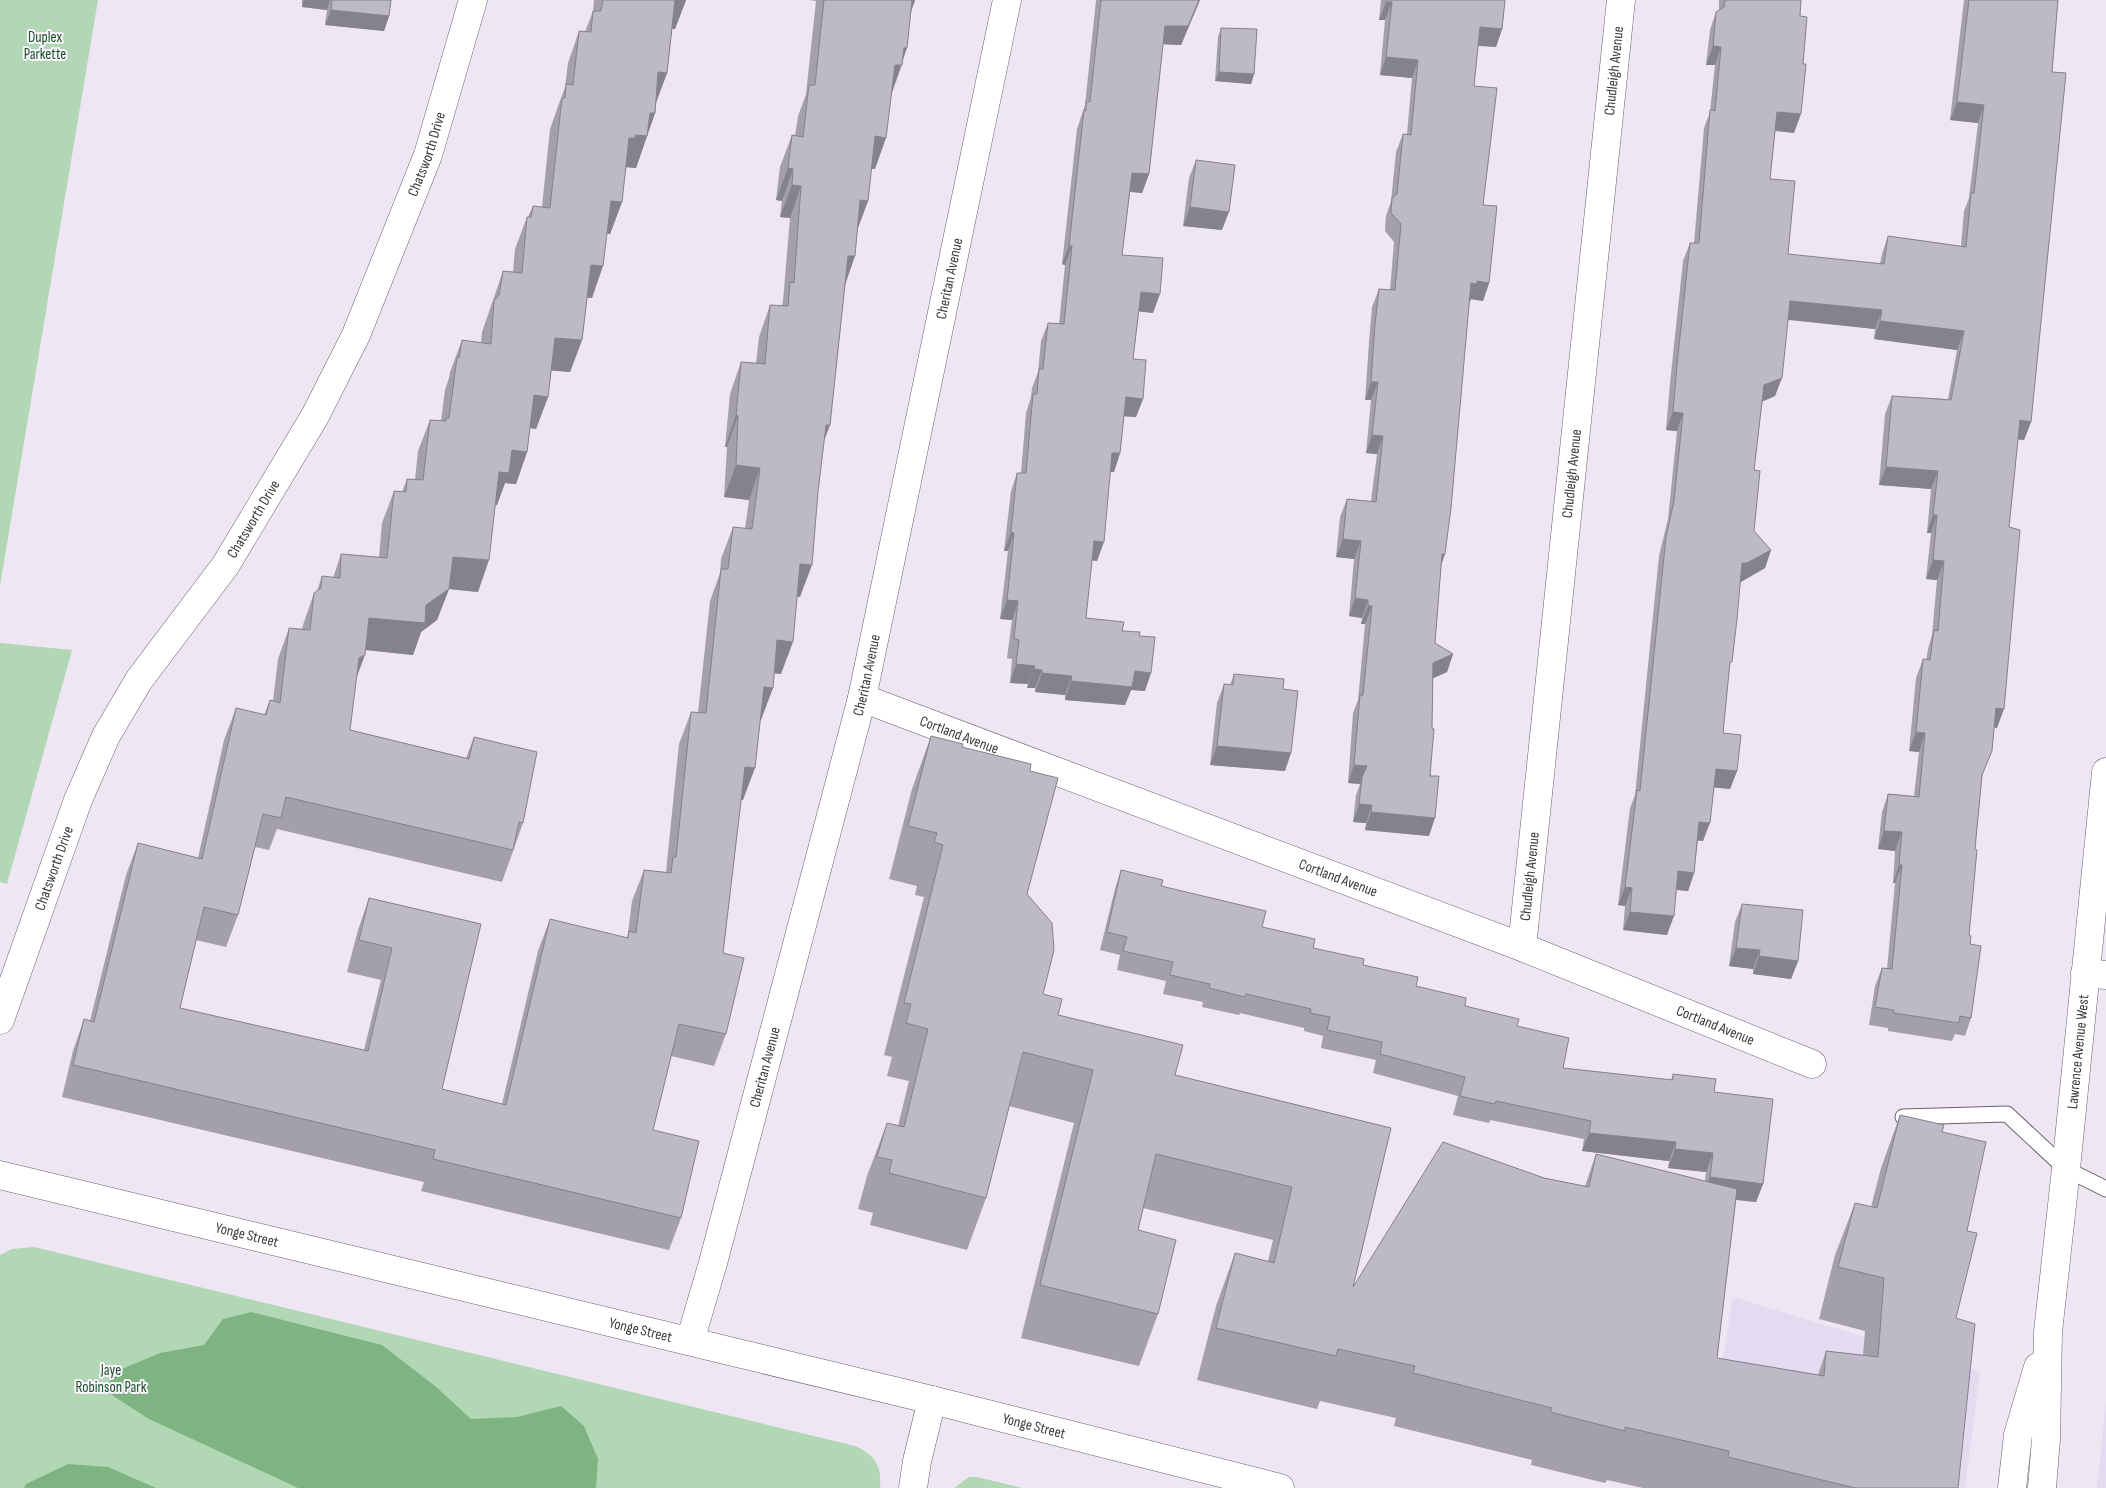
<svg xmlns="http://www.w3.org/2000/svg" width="2106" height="1488" font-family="'Sofia Sans Condensed',sans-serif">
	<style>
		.commercial { fill: #e4dbf0 }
		.green { fill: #b2d7b5 }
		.forest { fill: #7db482 }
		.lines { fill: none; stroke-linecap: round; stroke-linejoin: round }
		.service-casing { stroke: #69616d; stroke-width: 17 }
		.minor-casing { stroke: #69616d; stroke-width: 29 }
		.secondary-casing { stroke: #69616d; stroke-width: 29 }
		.primary-casing { stroke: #69616d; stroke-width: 29 }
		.service { stroke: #fff; stroke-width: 15 }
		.minor { stroke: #fff; stroke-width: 28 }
		.secondary { stroke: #fff; stroke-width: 28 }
		.primary { stroke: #fff; stroke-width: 28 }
		.wall { fill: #a39fab }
		.shaded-wall { fill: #84828b }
		.building { fill: #bdb9c7; stroke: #84828b }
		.labels { text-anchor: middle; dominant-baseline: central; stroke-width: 4; stroke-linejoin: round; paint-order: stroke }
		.park-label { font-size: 15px; fill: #155122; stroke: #fbf4ff }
		.street-label { font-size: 15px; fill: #3c383e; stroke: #fbf4ff }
	</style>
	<rect width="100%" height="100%" fill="#efe6f4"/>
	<!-- commercial -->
	<g class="commercial">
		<path d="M1733 1297 1980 1372 1965 1488H1701Z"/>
		<path d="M2106 1402V1488H2097Z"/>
	</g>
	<!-- green -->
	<g class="green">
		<path d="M0 0H98L0 586Z"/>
		<path d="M0 643 72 650 7 884 0 882Z"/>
		<path d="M34 1247 855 1446C875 1455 882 1466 880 1488H0V1255L12 1249Z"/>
		<path d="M969 1477H977L1022 1488H954Z"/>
	</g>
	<!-- forest -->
	<g class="forest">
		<path d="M251 1312 382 1345 435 1386 471 1419 517 1417 561 1406 584 1426 598 1459 596 1488H298L149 1419 104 1390 117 1371 160 1353 204 1345 223 1319Z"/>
		<path d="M68 1464 108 1467 156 1488H24L26 1484Z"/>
	</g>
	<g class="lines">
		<!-- service casing -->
		<g class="service-casing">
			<path id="service" d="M1903 1117 2007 1114 2066 1169 2106 1189"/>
		</g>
		<!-- minor casing -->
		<g class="minor-casing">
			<g id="minor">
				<path id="s1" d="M862 698 1522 947 1812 1064"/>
				<path id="s2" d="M1522 947 1621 0"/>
				<path d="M2085 973 2106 975"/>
				<path id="s3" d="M0 1020 78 800 106 736 139 680 225 566 315 416 356 335 428 155 473 0"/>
				<path id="s4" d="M690 1341 713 1263 862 698 1007 0"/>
				<path d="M913 1488 917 1461 932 1400"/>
			</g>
		</g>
		<!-- secondary casing -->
		<g class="secondary-casing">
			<g id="secondary">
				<path d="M2012 1488 2018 1435 2038 1367"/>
				<path id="s5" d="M2042 1488 2046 1439 2048 1332 2066 1169 2106 772"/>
			</g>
		</g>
		<!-- primary casing -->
		<g class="primary-casing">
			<g id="primary">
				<path id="s6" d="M0 1175 932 1400 1280 1488"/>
			</g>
		</g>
		<!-- service -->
		<use href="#service" class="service"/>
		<!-- minor -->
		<use href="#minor" class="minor"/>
		<!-- secondary -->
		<use href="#secondary" class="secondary"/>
		<!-- primary -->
		<use href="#primary" class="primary"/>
	</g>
	<!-- wall -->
	<g class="wall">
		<path d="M302 0H391L389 16 384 31 325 25 327 10 302 7Z"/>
		<path d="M594 0H686L675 29H672L667 73 656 103 655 113 647 136 636 168 625 167 622 202 610 234 607 233 592 298 587 297 582 340 570 372 551 370 548 397 536 429 530 428 527 452 516 484 505 483 497 505H495L478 592 449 589 437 620 421 632 413 655 365 650 356 678 350 730 466 758 474 737 523 823 502 882 277 829 269 850 255 847 238 915 226 947 196 940 180 1008 364 1050 381 980 347 972 358 930 369 898 481 924 442 1089 502 1104 538 951 550 919 627 938 628 933 632 901 644 870 666 872 679 744 691 712 698 713 710 601 720 573 721 559 733 527 745 529 749 500 724 497 727 447H725L730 394 741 362 756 363 759 337 770 305 782 306 783 301 790 218 780 217 782 201 776 200 780 167 792 135 795 136 798 116 806 94 816 1 809 0H915L911 12 902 65 892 93 875 169H871L868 201 858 228 845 285 830 425 824 440 800 597H797L781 674 774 673 773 688 760 720 743 800H741L723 953 726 1034 714 1066 671 1056 653 1130 681 1218 669 1250 421 1191 424 1182 62 1097 73 1051 84 1019 90 1021 126 875 138 843 198 858 224 740 236 708 264 715 270 700 273 701 278 659 289 628 302 629 303 625 314 593 317 591 322 576 333 578 341 554 379 557 382 523 394 491 402 492 407 479 415 480 418 451 430 420 441 421 445 390 449 378 450 372 462 340 481 343 482 332 503 271 513 272 515 249 527 217H528L533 206 542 207 550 129 565 87 568 63 579 31 585 32 593 11Z"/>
		<path d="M1096 0H1200L1181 45 1163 44 1149 174 1142 193 1130 192 1122 255 1153 313 1139 311 1133 359 1143 399 1136 417 1124 416 1120 453 1114 472H1110L1097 561 1092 560 1086 618 1139 636 1145 691 1131 690 1125 705 1065 700V695L1035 692V688H1027L1028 684 1010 683 1012 659 1007 658 1012 620 1000 619 1008 551H1004L1011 491 1017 473H1021L1026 413 1031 397 1032 388 1038 372 1041 341 1048 323 1059 324 1065 265 1062 264 1077 129 1085 105Z"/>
		<path d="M1381 0H1505L1502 29 1496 47 1478 46 1474 86 1489 283 1483 301 1471 299 1470 302H1469L1441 567 1435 643 1453 654 1447 672 1433 678 1429 836 1365 830 1366 823 1353 822 1356 795 1360 784 1348 783 1353 713 1358 700 1365 624H1361L1362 618 1349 616 1354 559 1336 557 1340 517 1347 499 1371 501 1377 454 1366 453 1371 400H1365L1369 342 1372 307 1379 289 1390 290 1394 242 1385 231 1386 216 1391 201 1396 152 1403 134H1407L1412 78 1380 75 1385 20H1379Z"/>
		<path d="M1719 0H1801L1800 16 1794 133 1775 131 1770 179 1788 254 1880 264 1882 254 1888 236 1961 246 1964 211 1969 198 1978 123 1950 120 1964 0H2058L2052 72 2031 422 2024 440 2018 439 2009 527 1997 728 1994 727 1982 777 1975 849 1969 935 1970 944 1971 1018 1965 1036 1955 1034 1952 1041 1888 1031V1028L1869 1025 1875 986 1882 968 1887 969 1895 883H1893L1895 851 1878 849 1882 812 1888 794 1914 796 1919 752 1909 751 1916 678 1923 659 1926 660 1928 649 1932 635 1937 580 1926 579 1931 533H1927L1931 489 1879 485 1885 414 1892 396 1948 399 1957 350 1874 339 1875 329 1788 320 1775 396 1762 402 1754 470V531L1771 550 1765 568 1740 582 1729 671 1723 733 1737 771 1730 789 1714 787 1703 841 1698 840 1694 873 1688 891 1676 890 1667 935 1623 930 1625 906 1618 905 1630 808 1635 795 1659 556 1668 519 1677 431 1666 430 1670 383 1683 261 1690 243H1694L1704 128 1710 112 1715 65H1706L1710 30 1716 12 1719 11Z"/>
		<path d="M1221 28 1254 74 1251 84 1215 81 1218 37Z"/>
		<path d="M1196 160 1222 230 1183 226 1189 178Z"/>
		<path d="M1234 674 1283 689 1285 771 1210 765 1217 703 1224 684 1230 685Z"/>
		<path d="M931 736 1030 771 1027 894 1043 994 1058 1015 1175 1075 1391 1128 1353 1287 1544 1178 1585 1186 1596 1154 1705 1181 1706 1172 1668 1168 1669 1161 1582 1151 1584 1139 1490 1120 1489 1123 1453 1115 1458 1096 1373 1073 1376 1060 1321 1048 1323 1036 1304 1031V1028L1240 1013 1239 1015 1202 1007 1203 1002 1163 994 1166 981 1117 970 1120 955 1100 950 1115 889 1121 870 1313 948 1363 965 1517 1026 1563 1068 1671 1080 1673 1074 1714 1092 1763 1184 1756 1202 1736 1200 1717 1358 1818 1375 1826 1351 1863 1355 1865 1331 1819 1319 1835 1255 1855 1203 1871 1207 1881 1168 1900 1115 1942 1132 1967 1231 1956 1318 1958 1488H1643L1607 1480 1605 1483 1531 1465 1532 1460 1394 1426 1396 1418 1320 1401 1317 1409 1197 1380 1216 1306 1235 1253 1268 1261 1273 1240 1143 1208 1138 1230 1158 1314 1139 1366 1021 1338 1074 1123 1009 1106 986 1198 967 1250 870 1225 873 1213 858 1209 867 1176 887 1123 898 1126 909 1081 887 1076 892 1057 884 1055 924 897 915 895 917 886 889 879 912 789Z"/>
		<path d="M1742 904 1798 961 1791 979 1753 974V969L1729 966 1735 922Z"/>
	</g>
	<!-- shaded-wall -->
	<g class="shaded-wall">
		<path d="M304 0H330L327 10 302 7Z"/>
		<path d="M674 0H686L675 29 664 28Z"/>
		<path d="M910 0H915L906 25Z"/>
		<path d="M1199 0H1200L1181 45 1158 44 1165 26Z"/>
		<path d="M1386 2H1392L1385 20H1379Z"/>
		<path d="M331 10 389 16 384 31 325 25Z"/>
		<path d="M1480 27 1502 29 1496 47 1473 45Z"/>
		<path d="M1713 46 1721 47 1715 65H1706Z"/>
		<path d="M904 48H907L890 97 895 65Z"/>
		<path d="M1386 57 1418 60 1412 78 1380 75Z"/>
		<path d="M658 72 667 73 655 105Z"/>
		<path d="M1219 72 1254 74 1251 84 1215 81Z"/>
		<path d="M1957 102 1984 105 1978 123 1950 120Z"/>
		<path d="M1777 112 1801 114 1794 133 1771 130Z"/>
		<path d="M650 113H655L636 168 625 167 629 138 635 135Z"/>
		<path d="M875 136 886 138 875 169 863 168Z"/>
		<path d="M788 168 793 169 782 201 776 200Z"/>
		<path d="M1132 173 1149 174 1142 193 1125 191Z"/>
		<path d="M792 185 801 186 790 218 780 217Z"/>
		<path d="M860 200 868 201 856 233Z"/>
		<path d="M611 201 622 202 610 234 599 232Z"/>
		<path d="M1190 207 1229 212 1222 230 1183 226Z"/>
		<path d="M1069 246H1072L1065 265 1062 264Z"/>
		<path d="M848 256H855L844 288Z"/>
		<path d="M591 265 603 266 592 298 579 297Z"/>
		<path d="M1477 281 1489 283 1483 301 1471 299 1470 302 1464 301 1471 283Z"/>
		<path d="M1141 292 1160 294 1153 313 1135 311Z"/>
		<path d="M1790 301 1882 310 1875 329 1783 319Z"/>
		<path d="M1880 321 1964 331 1957 350 1874 339Z"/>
		<path d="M555 338 582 340 570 372 543 370Z"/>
		<path d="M1782 378 1775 396 1758 403 1764 385Z"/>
		<path d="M1371 382H1378L1371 400H1365Z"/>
		<path d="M534 395 548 397 536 429 523 427Z"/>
		<path d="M1126 397 1143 399 1136 417 1119 416Z"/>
		<path d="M1673 412 1683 413 1677 431 1666 430Z"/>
		<path d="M736 415 738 416 727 447H725Z"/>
		<path d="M2020 420 2031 422 2024 440 2013 439Z"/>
		<path d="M826 425H830L818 457Z"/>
		<path d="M1372 435 1383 436 1377 454 1366 453Z"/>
		<path d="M512 450 527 452 516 484 505 483 497 505 488 504 499 472Z"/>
		<path d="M1112 453H1120L1114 472 1105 471Z"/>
		<path d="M736 465 760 468 749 500 724 497Z"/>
		<path d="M1886 467 1938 471 1931 489 1879 485Z"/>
		<path d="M1933 515H1937L1931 533H1927Z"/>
		<path d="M1011 532 1014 533 1008 551H1004Z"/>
		<path d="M1343 539 1361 541 1354 559 1336 557Z"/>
		<path d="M1094 541 1104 542 1097 561 1088 560Z"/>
		<path d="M1771 550 1765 568 1741 582 1735 581 1742 563Z"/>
		<path d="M1442 554H1445L1439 572Z"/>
		<path d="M453 557 489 560 478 592 449 589 437 620 421 632 413 655 357 649 369 618 426 605Z"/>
		<path d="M1933 560 1944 561 1937 580 1926 579Z"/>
		<path d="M800 564 812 565 800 597 789 596Z"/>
		<path d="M1355 598 1368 600 1362 618 1349 616Z"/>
		<path d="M1007 600 1018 601 1012 620 1000 619Z"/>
		<path d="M1368 606H1372L1365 624H1361Z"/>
		<path d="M777 640 793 642 781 674 765 672Z"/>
		<path d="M1453 654 1447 672 1427 681 1433 663Z"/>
		<path d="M365 655 353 687 359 658Z"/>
		<path d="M1016 664 1035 666 1028 684 1010 683Z"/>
		<path d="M1034 669 1042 670 1035 688H1027Z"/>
		<path d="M1135 671 1151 673 1145 691 1131 690 1125 705 1065 700 1071 681Z"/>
		<path d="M1042 673 1072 676 1065 695 1035 692Z"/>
		<path d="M764 687 773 688 761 720 753 719Z"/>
		<path d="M1996 708 2004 709 1997 728 1989 726Z"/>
		<path d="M1916 732 1925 733 1919 752 1909 751Z"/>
		<path d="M1217 746 1291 753 1285 771 1210 765Z"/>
		<path d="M1354 765 1367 766 1360 784 1348 783Z"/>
		<path d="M745 767 755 768 743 800 733 799Z"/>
		<path d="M1716 769 1737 771 1730 789 1709 787Z"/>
		<path d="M1359 804 1372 805 1366 823 1353 822Z"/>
		<path d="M1371 812 1435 818 1429 836 1365 830Z"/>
		<path d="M1699 822 1710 823 1703 841 1693 840Z"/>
		<path d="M1884 831 1902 832 1895 851 1878 849Z"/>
		<path d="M1899 865H1902L1895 883H1893Z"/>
		<path d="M1678 871 1694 873 1688 891 1671 889Z"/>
		<path d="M1625 887 1632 888 1625 906 1618 905Z"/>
		<path d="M1630 912 1674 916 1667 935 1623 930Z"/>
		<path d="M1736 948 1760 950 1753 969 1729 966Z"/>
		<path d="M1759 956 1798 961 1791 979 1753 974Z"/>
		<path d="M1589 1133 1676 1142 1669 1161 1582 1151Z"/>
		<path d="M1675 1149 1713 1153 1706 1172 1668 1168Z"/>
		<path d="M1710 1177 1763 1184 1756 1202 1703 1196Z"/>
	</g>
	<!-- building -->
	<g class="building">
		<path d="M332 0H391L389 16 331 10Z"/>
		<path d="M603 0H675L667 73 658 72 655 113H650L647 136 635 135 636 138H629L622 202 611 201 603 266 591 265 582 340 555 338 548 397 534 395 527 452 512 450 509 473 499 472 489 560 453 557 449 589 426 605 425 623 369 618 365 655 359 658 350 730 469 759 474 737 537 752 523 823 519 822 513 850 286 797 281 818 263 814 238 915 204 907 180 1008 368 1051 392 948 359 940 369 898 481 924 442 1089 506 1105 550 919 628 938 629 931 636 933 644 870 671 873 673 857H676L691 712 706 713 721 569H728L733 527 752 529 760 468 736 465 738 416 736 415 741 362 765 364 770 305 788 306 790 282 794 283 801 186 792 185 793 169 788 168 792 135 803 137 809 85H815L824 0H912L907 48H904L902 65H895L886 138 875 136 868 201 860 200 855 256H848L830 425H826L818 492 812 565 800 564 793 642 777 640 773 688 764 687 755 768 745 767 723 953 744 958 726 1034 679 1024 653 1130 699 1141 681 1218 433 1159 435 1150 73 1065 84 1019 94 1022 138 843 202 859 236 708 266 715 270 700 280 703 289 628 310 630 314 593 321 588 322 576 340 578 341 554 387 558 394 491 406 492 407 479 423 480 430 420 446 421V418H449L457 358H459L462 340 491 344 494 301 499 295 503 271 522 273 527 217H531L533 206 550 208 562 98H565L566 84 573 85 579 31 591 32 593 11H601Z"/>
		<path d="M1101 0H1199L1188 26H1165L1149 174 1132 173 1122 255 1163 258 1160 294 1141 292 1133 359 1146 360 1143 399 1126 397 1120 453H1112L1104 542 1094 541 1086 618 1124 622 1122 631 1140 632 1139 636 1155 637 1151 673 1135 671 1132 687 1071 681 1072 676 1042 673V670L1034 669 1035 666 1016 664 1019 640 1014 639 1018 601 1007 600 1014 533 1011 532 1017 473H1026L1033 394H1037L1039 369H1043L1048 323 1064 324 1072 246H1069L1084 110 1086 111V102H1090Z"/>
		<path d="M1386 0H1505L1502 29 1480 27 1474 86 1497 88 1483 205 1497 206 1489 283 1477 281V284L1471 283 1451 508 1445 554H1442L1435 643 1453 654 1433 663 1432 729H1434L1430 776H1439L1435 818 1371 812 1372 805 1359 804 1362 777 1367 766 1354 765 1360 695H1363L1372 606H1368V600L1355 598 1361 541 1343 539 1347 499 1376 502 1383 436 1372 435 1378 382H1371L1375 324 1379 289 1395 290 1401 224 1391 213 1392 198 1397 194 1403 134 1411 135 1418 60 1386 57 1392 2H1386Z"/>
		<path d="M1725 0H1801L1800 16 1807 17 1803 64H1806L1801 114 1777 112 1770 179 1795 181 1788 254 1884 264 1888 236 1966 247 1971 193H1974L1984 105 1957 102 1969 0H2058L2052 72 2066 73 2031 422 2020 420 2009 527 2020 530 2004 709 1996 708 1992 751 1982 775 1975 849 1977 850 1969 935 1971 936 1970 944 1981 946 1971 1018 1960 1016 1959 1023 1894 1013V1010L1875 1007 1882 968 1892 969 1902 865H1899L1902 832 1884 831 1888 794 1919 797 1925 733 1916 732 1923 659 1930 660 1934 630 1938 631 1944 561 1933 560 1937 515H1933L1938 471 1886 467 1892 396 1951 400 1964 331 1880 321 1882 310 1790 301 1782 378 1764 385 1754 470 1760 471 1754 531 1771 550 1747 563H1742L1737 619 1732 662H1730L1723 733 1741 735 1737 771 1716 769 1710 823 1699 822 1694 873 1678 871 1674 916 1630 912 1632 888 1625 887 1637 790 1640 791 1666 537 1674 501 1683 413 1673 412 1677 365 1690 243H1699L1710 110 1715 111 1721 47 1713 46 1716 12 1724 7Z"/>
		<path d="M1221 28 1257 29 1254 74 1219 72Z"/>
		<path d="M1196 160 1235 165 1229 212 1190 207Z"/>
		<path d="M1234 674 1284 679 1283 689 1298 691 1291 753 1217 746 1224 684 1233 685Z"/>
		<path d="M931 736 963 744 962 747 1031 764 1030 771 1058 778 1027 894 1052 923 1054 950 1043 994 1062 999 1058 1015 1183 1045 1175 1075 1391 1128 1353 1287 1443 1142 1544 1178 1589 1187 1596 1154 1737 1189 1717 1358 1824 1376 1826 1351 1878 1357 1884 1278 1838 1267 1855 1203 1877 1208 1900 1115 1944 1125 1942 1132 1986 1142 1967 1231 1977 1233 1956 1318 1975 1324 1958 1488H1855L1728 1457 1729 1451 1625 1427V1431L1550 1412 1552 1408 1413 1373 1415 1366 1338 1349 1336 1356 1216 1328 1235 1253 1274 1263 1292 1187 1156 1154 1138 1230 1176 1240 1158 1314 1040 1285 1093 1070 1023 1052 986 1198 889 1173 892 1160 877 1157 887 1123 904 1127 928 1029 906 1023 911 1004 904 1003 943 845 934 842 937 833 908 826Z"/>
		<path d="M1121 870 1163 880 1161 886 1266 911 1262 927 1315 939 1313 948 1364 959 1363 965 1418 977 1416 986 1466 998 1465 1006 1519 1019 1517 1026 1569 1038 1563 1068 1673 1080V1074L1716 1079 1714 1092 1773 1099 1763 1184 1710 1177 1713 1153 1675 1149 1676 1142 1589 1133 1591 1121 1496 1101 1495 1104 1460 1096 1465 1077 1380 1054 1382 1042 1327 1030 1330 1017 1310 1013 1311 1009 1246 994 1245 997 1209 988 1210 984 1170 975 1173 962 1123 951 1127 937 1107 932Z"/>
		<path d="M1742 904 1803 910 1798 961 1759 956 1760 950 1736 948Z"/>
	</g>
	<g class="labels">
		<!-- park labels -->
		<g class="park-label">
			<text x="45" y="37">Duplex<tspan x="45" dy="17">Parkette</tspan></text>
			<text x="111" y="1370">Jaye<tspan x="111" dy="17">Robinson Park</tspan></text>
		</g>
		<!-- street labels -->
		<g class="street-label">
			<text stroke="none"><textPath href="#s2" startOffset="881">Chudleigh Avenue</textPath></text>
			<text stroke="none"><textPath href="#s3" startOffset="971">Chatsworth Drive</textPath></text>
			<text stroke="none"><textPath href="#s4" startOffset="1094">Cheritan Avenue</textPath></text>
			<text stroke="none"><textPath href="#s2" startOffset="476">Chudleigh Avenue</textPath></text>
			<text stroke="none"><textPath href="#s3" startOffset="566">Chatsworth Drive</textPath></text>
			<text stroke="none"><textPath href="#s4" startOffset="689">Cheritan Avenue</textPath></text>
			<text stroke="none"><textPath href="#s1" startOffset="104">Cortland Avenue</textPath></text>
			<text stroke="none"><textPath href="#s3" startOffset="161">Chatsworth Drive</textPath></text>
			<text stroke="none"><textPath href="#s2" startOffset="71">Chudleigh Avenue</textPath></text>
			<text stroke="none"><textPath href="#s1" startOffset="509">Cortland Avenue</textPath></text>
			<text stroke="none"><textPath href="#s1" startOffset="914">Cortland Avenue</textPath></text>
			<text stroke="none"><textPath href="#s5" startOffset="438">Lawrence Avenue West</textPath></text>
			<text stroke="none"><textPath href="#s4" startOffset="284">Cheritan Avenue</textPath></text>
			<text stroke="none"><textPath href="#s6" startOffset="254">Yonge Street</textPath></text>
			<text stroke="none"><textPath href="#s6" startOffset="659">Yonge Street</textPath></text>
			<text stroke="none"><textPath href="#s6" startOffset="1064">Yonge Street</textPath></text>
		</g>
	</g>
</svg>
